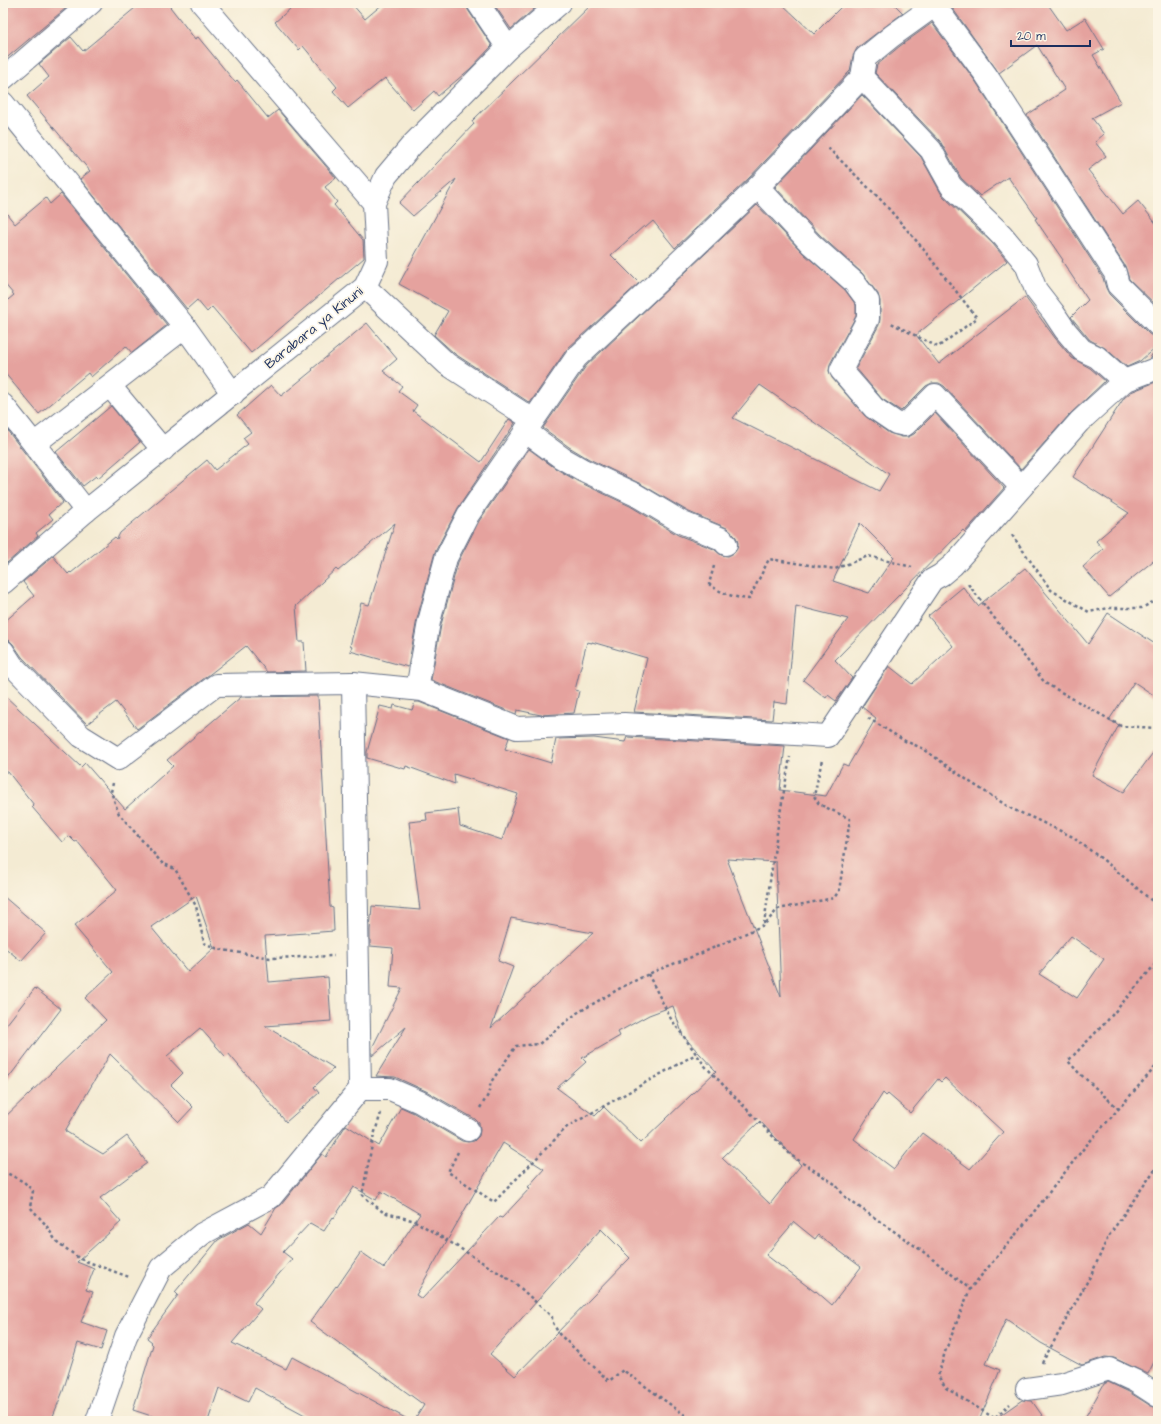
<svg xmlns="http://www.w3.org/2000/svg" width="1161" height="1424" font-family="'Architects Daughter',sans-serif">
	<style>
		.building { fill: #e5a29e; fill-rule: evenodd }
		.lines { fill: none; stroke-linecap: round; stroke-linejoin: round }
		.street-casing { stroke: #677187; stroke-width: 24 }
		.path { stroke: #677187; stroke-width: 2.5; stroke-dasharray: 3 3; stroke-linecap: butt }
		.street { stroke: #fff; stroke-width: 22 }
		.labels { text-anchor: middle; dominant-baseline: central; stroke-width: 3.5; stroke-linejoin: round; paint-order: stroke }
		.street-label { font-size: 14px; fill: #1b2f5e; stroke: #fcf5e5 }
	</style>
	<rect width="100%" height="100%" fill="#fcf5e5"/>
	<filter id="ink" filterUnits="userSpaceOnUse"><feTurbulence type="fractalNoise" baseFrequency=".025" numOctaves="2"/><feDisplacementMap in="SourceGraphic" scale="8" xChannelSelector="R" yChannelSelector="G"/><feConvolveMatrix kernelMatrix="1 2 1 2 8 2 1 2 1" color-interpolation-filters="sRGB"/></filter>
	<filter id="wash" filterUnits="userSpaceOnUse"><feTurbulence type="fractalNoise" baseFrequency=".012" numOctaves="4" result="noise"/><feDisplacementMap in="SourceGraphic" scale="16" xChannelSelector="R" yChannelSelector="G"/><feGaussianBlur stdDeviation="0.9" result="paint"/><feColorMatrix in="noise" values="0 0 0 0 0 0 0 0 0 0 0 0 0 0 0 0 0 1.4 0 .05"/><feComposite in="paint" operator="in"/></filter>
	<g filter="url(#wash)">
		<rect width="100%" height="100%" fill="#f4ebd3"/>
		<g id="blocks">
			<!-- building -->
			<g class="building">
				<path d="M3 3H72L3 61Z"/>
				<path d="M141 3H167L195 39 198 37 235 82 237 80 268 118 278 110 336 178 325 187 337 202 334 205 363 240 364 258 251 353 212 307 207 312 197 300 187 309 80 179 90 171 27 96 49 77 39 64 71 37 83 51Z"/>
				<path d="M297 3H351L365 19 384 3H466L468 10 492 46 470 69 438 96 434 91 413 110 385 78 348 108 333 91 337 87 303 46 299 50 275 22Z"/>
				<path d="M493 3H541L511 29Z"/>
				<path d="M593 3H781L814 34 845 3H893L903 13 857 48 853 56 850 71 749 178 675 248 653 221 645 228 644 226 611 255 639 283 567 349 530 403 455 354 434 335 448 311 399 284 456 179 413 216 399 203 474 124 472 121Z"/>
				<path d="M950 3H1047L1066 30 1085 18 1104 49 1093 55 1121 102 1092 118 1104 134 1095 142 1106 156 1088 170 1123 214 1138 201 1158 226V307L1129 279 1125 266 1027 115 1065 90 1037 45 999 73 950 5Z"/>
				<path d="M932 23 976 82 1103 278 1106 288 1109 294 1149 334 1154 337H1158V356L1150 358 1158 345 1140 361 1127 367 1105 348 1090 340 1071 317 1088 300 1062 261 1063 260 1035 219 1037 218 1008 177 980 196 961 178 940 141 875 73 877 65 900 46Z"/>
				<path d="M862 95 921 157 942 195 993 244 1007 261 916 335 939 364 1025 297 1055 338 1072 358 1090 368 1105 381 1070 414 1021 469 944 386 939 383H932L926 386 901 411 882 399 856 368 879 325 880 319V301L878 294 862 273 820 235 775 187Z"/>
				<path d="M61 194 167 325 132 353 126 346 91 377 88 373 39 414 3 371V304L14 295 3 282V209L15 224 46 198 50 204Z"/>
				<path d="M757 205 803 253 845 290 856 305V316L830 364 829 371 832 378 865 416 889 433 902 437H908L914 434 935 413 1004 488 965 532 963 530 835 660 852 678 836 701 828 695 826 698 803 680 848 619 796 606 787 704 774 702 772 720 634 712 647 658 592 642V643L587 642 575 690 579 691 574 713 541 715 517 710 516 714 431 680 441 625 458 562 479 521 529 449 555 468 577 481 630 506 678 535 714 549 721 555 728 556 734 553 737 549 738 543 736 537 727 528 689 512 641 484 589 459 569 447 543 428 586 366ZM760 385 889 474 879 491 733 418ZM860 523 894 557 869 593 833 581Z"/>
				<path d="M367 323 397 359 383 371 402 386 398 391 417 405 413 411 481 462 509 419 515 423 458 508 435 552 417 619 408 667 350 651 352 647 350 646 361 603 369 605 395 523 338 571 336 569 296 606 299 642H304L306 671 267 672 246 646 210 674 137 729 116 702 87 724 22 657 13 644 9 640 3 639V623L34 596 23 582 53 556 68 574 70 572 71 573 115 537 117 539 120 533 207 460 215 470 248 444 243 438 251 432 237 415 271 385 281 396 313 370 312 369Z"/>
				<path d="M1158 381V557L1109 597 1083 567 1103 549 1096 541 1129 513 1073 477 1124 398 1131 392Z"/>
				<path d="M111 406 140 442 98 478 96 476 83 486 56 452Z"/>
				<path d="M3 425 63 502 49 514 53 519 36 533 38 536 7 563 3 558Z"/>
				<path d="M1025 568 1088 644 1108 613 1158 646V698L1134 682 1109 720 1119 725 1092 775 1124 792 1158 746V1354L1148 1374 1114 1358 1105 1357 1082 1365 1041 1343 1006 1319 986 1364 1000 1370 979 1421H414L424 1405 310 1322 336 1286 337 1287 361 1252 384 1268 420 1214 381 1191 376 1200 354 1187 334 1218 333 1217 324 1231 310 1223 283 1252 292 1259 254 1303 261 1309 232 1343 286 1369 292 1357 411 1421H316L255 1388 248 1402 219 1388 208 1421H167L133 1410 153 1345 151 1343 152 1342 147 1338 178 1295 175 1292 218 1240 249 1223 261 1233 276 1208 281 1205 322 1154 326 1157 346 1125 379 1146 401 1107 414 1113 462 1141 468 1142 474 1141 479 1136 480 1130 479 1123 475 1119 426 1091 395 1077 376 1076 406 1027 372 1056V1048L402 988 390 987 393 948 370 946V930L372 906 420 910 409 822 427 820 426 813 458 809 460 826 502 840 518 794 454 774 455 784 406 766 405 769 367 758V752L380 706 393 709 394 705 412 710 415 702H419L509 738 505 749 551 763 556 739 594 738 625 742 627 737 785 746 780 790 826 796 843 764 848 766 876 718 862 707 889 666 912 684 953 646 928 616 963 587 978 606ZM727 859 776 862 781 997ZM511 918 593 933 491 1028 513 967 498 961ZM1071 936 1104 959 1077 998 1039 974ZM673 1006 683 1036 716 1071 641 1143 604 1107 595 1116 557 1088 586 1062 582 1058 620 1036 618 1032 649 1015ZM945 1078 1003 1132 970 1169 922 1133 894 1169 854 1139 883 1093 886 1096 888 1094 910 1113 938 1079 941 1082ZM760 1121 801 1165 770 1204 722 1158ZM503 1143 544 1169 528 1187 530 1188 502 1218 499 1217 422 1299 416 1295ZM794 1222 815 1239 818 1235 861 1267 832 1305 816 1291 815 1292 766 1255ZM601 1229 630 1258 515 1376 490 1354Z"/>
				<path d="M3 694 81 767 85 763 125 809 173 766 167 760 241 697 318 696 330 907 333 908 334 931 265 936 269 982 328 977 331 1021 265 1026 334 1068 314 1087 319 1093 286 1122 228 1053 225 1056 200 1028 167 1056 183 1073 171 1085 193 1107 179 1122 110 1054 65 1131 103 1154 127 1136 147 1163 100 1198 121 1222 77 1262 94 1269 86 1290 93 1292 81 1322 107 1331 101 1350 78 1343 63 1391 51 1421H3V1119L106 1020 85 998 113 972 74 926 117 890 77 841 75 842 69 836 62 842 32 807 34 805 8 772H3ZM196 896 214 948 188 972 151 927Z"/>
				<path d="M3 896 46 933 21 961 3 946Z"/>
				<path d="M35 988 61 1009 3 1085V1029Z"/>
				<path d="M1108 1382 1129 1392 1151 1406 1158 1408V1421H1083L1104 1384Z"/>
				<path d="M1022 1400 1032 1401 1046 1421H992Z"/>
			</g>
		</g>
	</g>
	<g filter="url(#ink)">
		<use href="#blocks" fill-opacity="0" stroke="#677187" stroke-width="1"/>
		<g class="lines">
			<!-- street casing -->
			<g class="street-casing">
				<g id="street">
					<path d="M202 3 374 203"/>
					<path d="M478 3 508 48"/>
					<path d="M938 3 892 36 865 58 862 77 758 187 811 244 854 282 868 301V319L841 370 874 408 896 423 905 425 935 395 1021 487"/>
					<path d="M935 6 986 75 1115 273 1118 285 1158 325"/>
					<path d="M862 77 931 150 951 186 1002 235 1026 264 1036 290 1053 312 1065 330 1082 350 1097 357 1124 381"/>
					<path d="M3 79 91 3"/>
					<path d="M3 103 185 327 233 394"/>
					<path d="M365 287 447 364 533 420"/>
					<path d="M110 386 163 450"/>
					<path d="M3 405 34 444 86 511"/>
					<path d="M525 431 562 458 583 470 636 495 683 523 722 539 726 544"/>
					<path d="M34 444 185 327"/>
					<path d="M3 583 86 511 365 287 377 261 374 203 386 176 412 145 508 48 560 3"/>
					<path d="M3 651 12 665 81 736 118 759 216 685 353 683 422 690 517 728 624 724 828 736 932 580 941 575 953 565 1079 422 1124 381 1158 368"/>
					<path d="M417 689 429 622 446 558 468 515 576 358 646 293 758 187"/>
					<path d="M360 1089H390L420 1102 468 1130"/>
					<path d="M1027 1389 1062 1384 1109 1369 1135 1381 1158 1396"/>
					<path d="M97 1421 126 1336 161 1268 202 1234 271 1197 360 1089 353 683"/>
				</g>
			</g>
			<!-- path -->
			<g class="path">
				<path d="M828 148 882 201 920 245 977 318 938 347 891 323"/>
				<path d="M1012 535 1051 590 1089 612 1109 608H1142L1158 599"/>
				<path d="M714 566 709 584C720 593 735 598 749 599L769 559 835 569 868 556 912 567"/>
				<path d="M968 584 1045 683 1121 726 1158 728"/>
				<path d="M868 718 905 741 922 748 970 782 1012 809 1033 818 1071 836 1106 862 1158 906"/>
				<path d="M113 783 111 792 119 814 162 863 175 869 196 906 204 943 218 949 270 958 334 956"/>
				<path d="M764 924 778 825 790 757"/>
				<path d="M648 974 671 1019 705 1066 792 1156 835 1184 846 1198 921 1250 970 1289"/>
				<path d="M480 1108 488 1095 491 1082 516 1046 539 1044 577 1013 624 986 655 971 702 953 764 925 778 909 834 898 839 891 850 819 819 804 814 796 822 760"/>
				<path d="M1119 1109 1079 1073 1068 1061 1107 1021 1158 961"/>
				<path d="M381 1113 374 1135 362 1195 383 1212 415 1221 458 1247 515 1283 552 1317V1321L559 1334 609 1381 623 1370 693 1421"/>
				<path d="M458 1152 448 1172 494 1202 567 1127 696 1054"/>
				<path d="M3 1171 24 1182 33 1191 30 1207 46 1225 56 1241 80 1259 129 1277"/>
				<path d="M1042 1363 1092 1273 1108 1237 1158 1165"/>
				<path d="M994 1418 946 1388 938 1376 945 1352 970 1289 1022 1227 1084 1148 1158 1064"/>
				<path d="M991 1421 1010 1404"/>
			</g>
			<!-- street -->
			<use href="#street" class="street"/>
		</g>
	</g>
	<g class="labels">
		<!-- street labels -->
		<g class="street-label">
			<text transform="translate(314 328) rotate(-39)">Barabara ya Kinuni</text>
		</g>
	</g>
	<!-- margin -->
	<rect width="1161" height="1424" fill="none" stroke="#fcf5e5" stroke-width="16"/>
	<!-- scale -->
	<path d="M1011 40v6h79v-6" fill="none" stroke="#1b2f5e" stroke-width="2"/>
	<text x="1017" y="40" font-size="12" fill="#1b2f5e" stroke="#fcf5e5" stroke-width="3" paint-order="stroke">20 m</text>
</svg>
